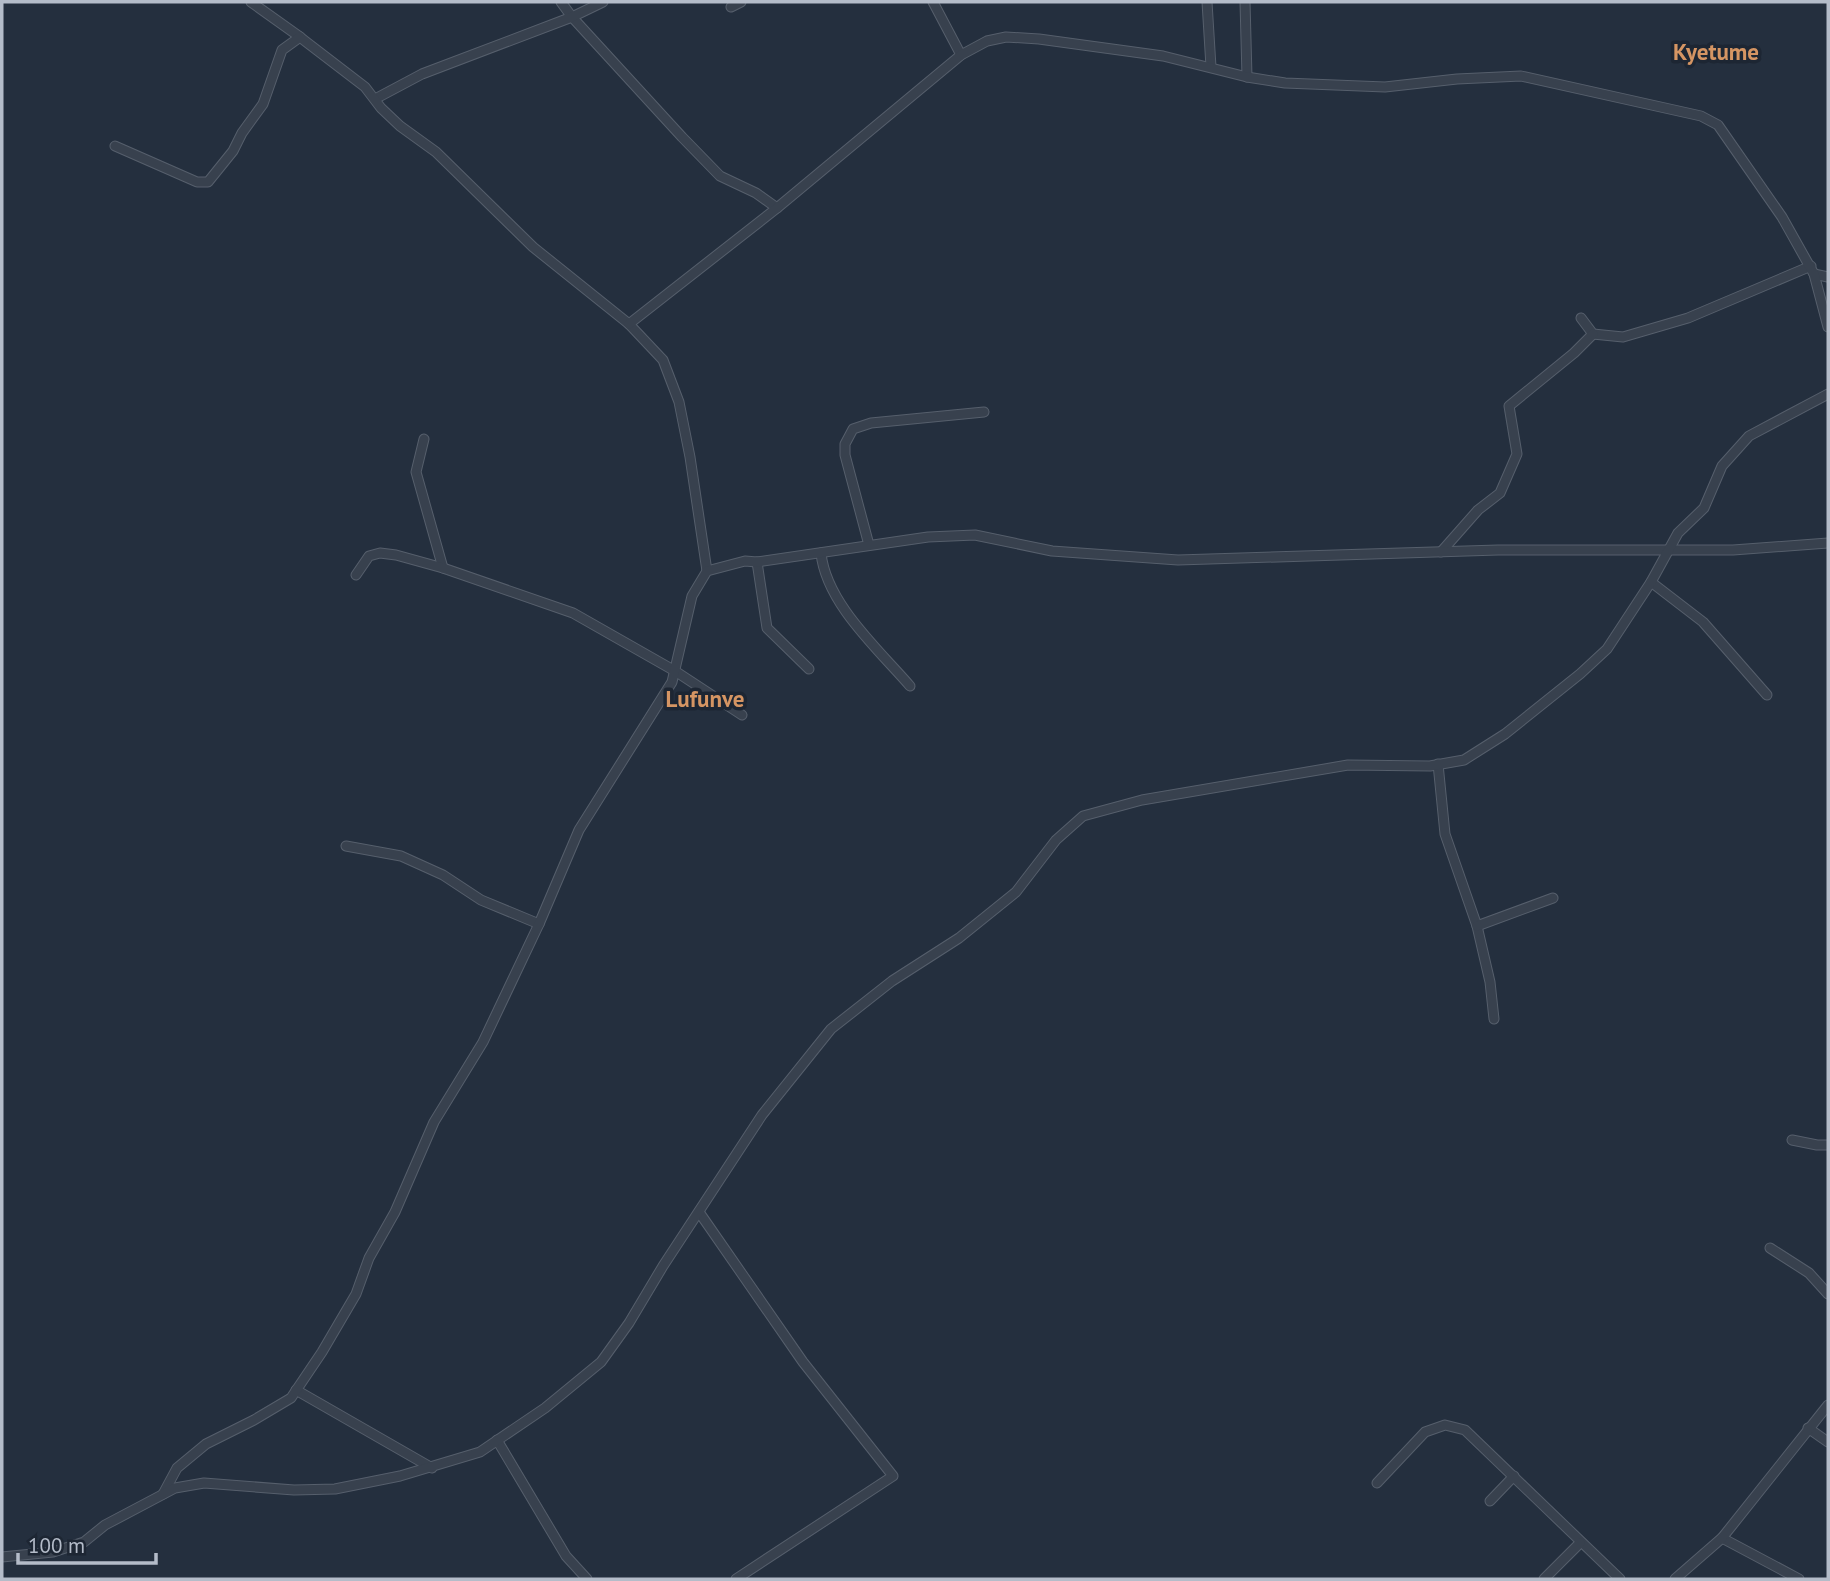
<svg xmlns="http://www.w3.org/2000/svg" width="1830" height="1581" font-family="'PT Sans',sans-serif">
	<style>
		.lines { fill: none; stroke-linecap: round; stroke-linejoin: round }
		.minor-casing { stroke: #565f6c; stroke-width: 11 }
		.minor { stroke: #38414e; stroke-width: 9 }
		.labels { text-anchor: middle; dominant-baseline: central; stroke-width: 7; stroke-linejoin: round; paint-order: stroke }
		.quarter-label { font-size: 23px; font-weight: bold; fill: #d59563; stroke: #1d2633 }
	</style>
	<rect width="100%" height="100%" fill="#242f3e"/>
	<g class="lines">
		<!-- minor casing -->
		<g class="minor-casing">
			<g id="minor">
				<path d="M251 2 300 37"/>
				<path d="M561 2 572 17 682 137 720 176 756 193 777 208"/>
				<path d="M933 2 961 55"/>
				<path d="M1207 2 1211 67"/>
				<path d="M1245 2 1247 77"/>
				<path d="M731 7 741 2"/>
				<path d="M375 99 422 74 572 17 603 2"/>
				<path d="M115 146 197 182H208L233 151 242 133 263 104 282 50 300 37 305 41 365 87 381 108 400 126 436 152 533 247 629 324 663 360 679 402 690 457 707 571"/>
				<path d="M1814 274 1828 277"/>
				<path d="M1581 318 1593 334 1623 337 1688 318 1811 266"/>
				<path d="M629 324 777 208 961 55 987 41 1006 37 1039 39 1163 56 1247 77 1285 83 1385 87 1457 79 1521 76 1701 116 1718 125 1782 217 1814 274 1828 327"/>
				<path d="M424 439 416 472 443 568"/>
				<path d="M869 545 845 455V444L853 429 871 423 984 412"/>
				<path d="M1441 552 1478 510 1500 493 1517 454 1509 406 1574 353 1593 334"/>
				<path d="M821 553C826 603 878 649 910 686"/>
				<path d="M757 562 767 628 809 669"/>
				<path d="M356 575 369 556 380 553 396 555 443 568 573 613 675 671 742 715"/>
				<path d="M1651 582 1703 622 1767 695"/>
				<path d="M1438 764 1445 834 1477 926 1490 982 1494 1019"/>
				<path d="M346 846 401 856 443 875 481 900 539 924"/>
				<path d="M1477 926 1553 898"/>
				<path d="M1792 1140 1817 1145H1828"/>
				<path d="M699 1212 803 1362 893 1476 736 1579"/>
				<path d="M1770 1248 1809 1273 1828 1294"/>
				<path d="M296 1390 432 1468"/>
				<path d="M1808 1428 1828 1442"/>
				<path d="M497 1440 566 1556 587 1579"/>
				<path d="M1377 1483 1425 1432 1445 1425 1465 1430 1620 1579"/>
				<path d="M163 1494 177 1468 206 1444 254 1420 291 1398 322 1352 356 1294 369 1258 395 1212 434 1122 483 1042 539 924 579 830 672 682 692 596 707 571 745 561 757 562 928 537 975 535 1052 551 1178 560 1498 550H1733L1828 543"/>
				<path d="M1490 1501 1514 1476"/>
				<path d="M1722 1538 1799 1579"/>
				<path d="M2 1557 53 1552 84 1542 105 1525 175 1488 204 1483 294 1490 335 1489 400 1476 480 1452 545 1408 601 1362 629 1323 663 1266 762 1115 831 1029 892 981 959 938 1016 892 1056 840 1083 816 1142 800 1348 765 1430 766 1464 760 1505 734 1580 674 1607 649 1651 582 1678 533 1704 508 1722 466 1749 436 1828 394"/>
				<path d="M1544 1579 1580 1543"/>
				<path d="M1675 1579 1722 1538 1828 1405"/>
			</g>
		</g>
		<!-- minor -->
		<use href="#minor" class="minor"/>
	</g>
	<g class="labels">
		<!-- quarter labels -->
		<g class="quarter-label">
			<text x="1716" y="51">Kyetume</text>
			<text x="705" y="698">Lufunve</text>
		</g>
	</g>
	<!-- border -->
	<rect width="1830" height="1581" fill="none" stroke="#b4bcc9" stroke-width="7"/>
	<!-- scale -->
	<path d="M18 1553v10h138v-10" fill="none" stroke="#b4bcc9" stroke-width="3.5"/>
	<text x="28" y="1553" font-size="21" fill="#b4bcc9" stroke="#1d2633" stroke-width="5" paint-order="stroke">100 m</text>
</svg>
